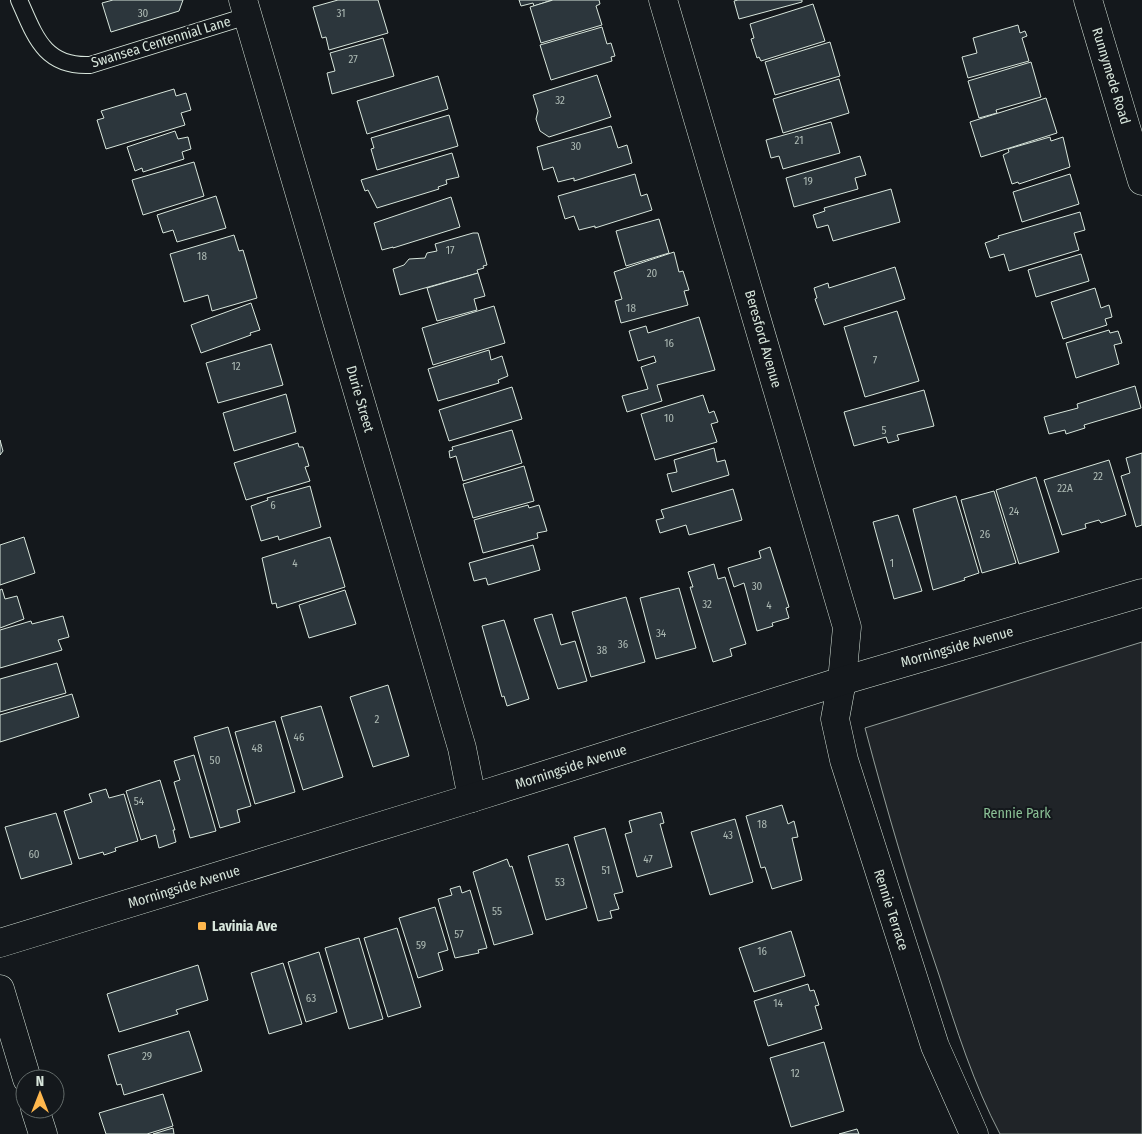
<svg xmlns="http://www.w3.org/2000/svg" width="1142" height="1134" font-family="'Fira Sans Condensed',sans-serif">
	<style>
		.green { fill: #202428; stroke: #939e99 }
		.building { fill: #2c363c; stroke: #d8e6dc }
		.lines { fill: none; stroke-linecap: round; stroke-linejoin: round }
		.lane-casing { stroke: #d8e6dc; stroke-width: 18 }
		.street-casing { stroke: #d8e6dc; stroke-width: 29 }
		.lane { stroke: #14181c; stroke-width: 16 }
		.street { stroke: #14181c; stroke-width: 28 }
		.poi-dot { fill: #ffb74d; stroke: #14181c; stroke-width: 2 }
		.labels { text-anchor: middle; dominant-baseline: central; stroke-width: 4; stroke-linejoin: round; paint-order: stroke }
		.number-label { font-size: 11px; fill: #adbab4 }
		.street-label { font-size: 14px; fill: #d8e6dc; stroke: #14181c }
		.park-label { font-size: 14px; fill: #8ac095; stroke: #14181c }
		.poi-label { font-size: 14px; font-weight: bold; fill: #d8e6dc; stroke: #14181c; text-anchor: start }
	</style>
	<rect width="100%" height="100%" fill="#14181c"/>
	<!-- green -->
	<path class="green" d="M1142 642V1134H1000C974 1085 956 1028 939 975 911 893 887 811 865 728Z"/>
	<!-- building -->
	<g class="building">
		<path d="M113 0H183L179 11 111 32 102 3Z"/>
		<path d="M338 0H378L388 33 329 50 326 37 322 38 313 7Z"/>
		<path d="M519 0H552L534 6 533 3 521 6Z"/>
		<path d="M553 0H599L600 4 596 6 602 25 541 43 530 7Z"/>
		<path d="M738 0H802V2L739 19 734 1Z"/>
		<path d="M813 4 825 41 761 61 759 57 757 58 751 39 754 38 750 24Z"/>
		<path d="M1018 25 1020 33 1025 31 1027 36 1022 38 1029 61 968 78 962 57 977 53 973 38Z"/>
		<path d="M602 27 607 44 611 43 615 56 611 57 612 61 551 80 540 45Z"/>
		<path d="M383 38 394 76 332 94 327 73 335 71 330 53Z"/>
		<path d="M830 42 840 76 775 95 765 62Z"/>
		<path d="M1031 62 1041 97 996 110 997 113 979 118 968 81Z"/>
		<path d="M597 75 611 117 549 137 540 131 536 119 538 111 533 95Z"/>
		<path d="M438 76 448 109 367 134 357 101Z"/>
		<path d="M839 79 849 113 783 133 773 99Z"/>
		<path d="M174 89 176 96 186 93 191 110 181 113 185 125 106 149 97 120 104 118 101 111Z"/>
		<path d="M1046 98 1057 133 981 157 970 122Z"/>
		<path d="M449 115 458 146 377 170 371 149 374 148 371 138Z"/>
		<path d="M831 122 840 153 783 169 779 156 771 158 766 140Z"/>
		<path d="M611 126 618 148 627 145 632 163 574 181V178L558 182 553 167 543 170 537 147Z"/>
		<path d="M175 131 178 139 188 137 191 149 182 152 184 159 143 172 142 168 135 171 127 147Z"/>
		<path d="M1050 137 1051 141 1063 137 1070 167 1019 184 1018 182 1012 184 1003 155 1009 152 1008 149Z"/>
		<path d="M452 153 459 177 446 180 447 184 438 187 439 189 377 208 368 190 365 191 361 180Z"/>
		<path d="M860 156 866 175 855 178 858 189 794 207 786 178Z"/>
		<path d="M194 162 204 196 143 215 132 180Z"/>
		<path d="M635 174 641 196 647 194 652 210 595 228V226L579 230 574 216 565 219 558 196Z"/>
		<path d="M1070 174 1079 204 1022 222 1013 192Z"/>
		<path d="M891 189 900 222 833 241 828 225 817 228 813 215 825 211 824 208Z"/>
		<path d="M216 196 226 228 177 242 173 230 163 233 157 215Z"/>
		<path d="M451 197 460 227 393 248V247L382 250 374 223Z"/>
		<path d="M1080 212 1085 230 1074 233 1079 250 1009 271 1004 254 990 258 985 243 999 238 998 236Z"/>
		<path d="M659 219 669 253 626 266 616 231Z"/>
		<path d="M473 233H478L487 265 483 266 484 268 477 270 478 273 400 295 393 269 404 265 409 259 425 258 427 253 437 251 435 244Z"/>
		<path d="M234 235 239 251 243 250 257 298 212 311 208 295 184 302 170 254Z"/>
		<path d="M674 252 679 272 683 271 689 290 684 291 688 305 621 323 615 301 622 299 614 272Z"/>
		<path d="M1081 254 1089 281 1036 297 1028 270Z"/>
		<path d="M895 267 905 299 824 325 815 299 817 298 814 288 828 283 829 288Z"/>
		<path d="M478 273 485 296 474 299 477 310 437 321 427 288Z"/>
		<path d="M1095 288 1101 308 1109 305 1112 317 1105 319 1107 325 1063 339 1051 302Z"/>
		<path d="M251 303 260 330 250 333 251 335 201 353 191 325Z"/>
		<path d="M494 306 505 343 433 365 422 328Z"/>
		<path d="M897 311 919 381 865 397 844 327Z"/>
		<path d="M699 317 715 370 657 385 662 401 627 412 622 396 648 389 641 367 656 362 654 356 638 361 629 331 646 326 648 333Z"/>
		<path d="M1109 330 1110 333 1118 331 1122 343 1114 345 1119 364 1076 378 1066 343Z"/>
		<path d="M271 344 283 385 218 403 206 363Z"/>
		<path d="M489 350 491 360 502 356 508 376 498 380 499 383 438 401 428 369Z"/>
		<path d="M1135 386 1141 408 1084 425 1085 428 1066 434 1065 430 1049 434 1044 417 1078 408 1077 404Z"/>
		<path d="M512 387 522 419 449 441 439 410Z"/>
		<path d="M924 390 934 426 897 435 899 440 888 443 886 437 854 446 844 412Z"/>
		<path d="M286 394 296 432 234 451 223 413Z"/>
		<path d="M703 395 709 413 714 411 718 422 711 424 717 442 655 460 641 414Z"/>
		<path d="M512 430 522 463 463 481 456 456 450 458 449 451 453 450 452 447Z"/>
		<path d="M0 440 3 451 0 455Z"/>
		<path d="M298 443 299 447H303L309 466 305 467 310 481 246 500 234 463Z"/>
		<path d="M714 448 717 462 725 460 729 475 672 492 667 474 677 472 674 460Z"/>
		<path d="M1142 453V525L1136 527 1121 476 1130 473 1126 458Z"/>
		<path d="M1109 460 1126 515 1101 523 1099 520 1085 524 1086 528 1062 535 1044 480Z"/>
		<path d="M524 466 534 501 473 518 463 484Z"/>
		<path d="M1036 477 1059 552 1019 564 996 490Z"/>
		<path d="M310 486 321 527 279 540 278 536 261 541 251 506 268 500 267 498Z"/>
		<path d="M733 489 742 520 689 535 686 525 660 533 656 520 664 518 661 510Z"/>
		<path d="M994 491 1016 563 982 573 961 500Z"/>
		<path d="M956 496 979 573 964 578 965 580 933 590 913 509Z"/>
		<path d="M528 505 529 508 539 505 547 531 537 533 538 538 483 553 474 520Z"/>
		<path d="M898 515 922 591 894 599 873 522Z"/>
		<path d="M24 537 35 573 0 585V545Z"/>
		<path d="M330 537 345 587 277 608 276 603 272 604 262 558Z"/>
		<path d="M533 545 540 570 488 585 486 578 474 581 469 563Z"/>
		<path d="M770 547 789 607 786 608 789 618 772 623 773 626 757 631 744 583 734 587 728 568 761 558 759 551Z"/>
		<path d="M714 564 718 579 725 577 746 644 730 649 732 656 713 662 690 587H693L688 572Z"/>
		<path d="M679 588 696 648 656 659 640 598Z"/>
		<path d="M2 589 5 599 17 596 24 619 0 628V590Z"/>
		<path d="M345 590 356 624 309 638 299 605Z"/>
		<path d="M626 597 645 662 591 677 572 612Z"/>
		<path d="M552 614 561 645 575 641 587 681 558 689 534 619Z"/>
		<path d="M63 616 69 637 58 640 62 650 0 668V630L31 621 32 624Z"/>
		<path d="M504 620 529 699 507 706 504 696 502 697 482 626Z"/>
		<path d="M57 663 66 693 0 712V679Z"/>
		<path d="M388 685 409 756 373 767 350 697Z"/>
		<path d="M72 694 79 717 0 742V715Z"/>
		<path d="M321 706 343 777 303 790 281 717Z"/>
		<path d="M275 721 295 792 255 804 235 732Z"/>
		<path d="M228 727 251 806 237 810 240 822 220 828 194 737Z"/>
		<path d="M194 755 216 831 190 838 174 782 180 780 174 761Z"/>
		<path d="M160 780 175 830H173L176 842 159 848 156 835 141 840 126 791Z"/>
		<path d="M106 789 109 798 124 794 138 841 115 848 116 851 104 855 103 852 79 859 64 811 92 802 89 794Z"/>
		<path d="M782 805 788 824 794 821 798 837 792 838 802 880 772 889 765 867 761 868 746 816Z"/>
		<path d="M661 812 664 823 660 824 672 867 637 877 625 834 632 832 629 821Z"/>
		<path d="M56 813 72 864 21 879 5 827Z"/>
		<path d="M735 819 753 882 710 895 691 832Z"/>
		<path d="M605 828 623 892 614 894 619 909 610 911 612 918 598 921 574 837Z"/>
		<path d="M568 844 587 908 546 920 528 856Z"/>
		<path d="M507 859 510 867 512 866 533 934 494 945 473 872Z"/>
		<path d="M460 886 462 893 470 890 487 948 478 950 479 953 455 958 438 899 452 895 450 889Z"/>
		<path d="M435 907 448 950 438 953 443 970 418 978 399 918Z"/>
		<path d="M397 928 421 1007 388 1017 364 938Z"/>
		<path d="M791 931 805 976 754 992 739 948Z"/>
		<path d="M359 938 383 1019 349 1029 325 948Z"/>
		<path d="M319 952 337 1012 306 1022 288 962Z"/>
		<path d="M283 963 302 1024 269 1034 251 973Z"/>
		<path d="M198 965 208 1000 176 1010 178 1014 119 1032 107 994Z"/>
		<path d="M808 984 810 991 814 990 819 1005 815 1006 822 1029 768 1046 754 1001Z"/>
		<path d="M189 1031 202 1071 124 1095 121 1084 117 1085 108 1055Z"/>
		<path d="M824 1042 844 1111 791 1127 770 1058Z"/>
		<path d="M163 1094 173 1126 147 1134H106L99 1113Z"/>
		<path d="M173 1128 174 1134H153Z"/>
		<path d="M857 1129 859 1134H839Z"/>
	</g>
	<g class="lines">
		<!-- lane casing -->
		<g class="lane-casing">
			<path id="lane" d="M19 0C35 36 44 67 90 65L247 16"/>
		</g>
		<!-- street casing -->
		<g class="street-casing">
			<g id="street">
				<path d="M243 0 462 748 472 798"/>
				<path d="M663 0 847 627 842 681 835 719 844 760 935 1046 974 1134"/>
				<path d="M1088 0 1142 181"/>
				<path d="M0 943 472 798 842 681 1142 593"/>
				<path d="M0 989 27 1079"/>
				<path d="M35 1109 43 1134"/>
			</g>
		</g>
		<!-- lane -->
		<use href="#lane" class="lane"/>
		<!-- street -->
		<use href="#street" class="street"/>
	</g>
	<!-- markers -->
	<rect class="poi-dot" x="197" y="921" width="10" height="10" rx="2.5"/>
	<g class="labels">
		<!-- number labels -->
		<g class="number-label">
			<text x="143" y="13">30</text>
			<text x="341" y="13">31</text>
			<text x="353" y="59">27</text>
			<text x="560" y="100">32</text>
			<text x="799" y="140">21</text>
			<text x="576" y="146">30</text>
			<text x="808" y="181">19</text>
			<text x="450" y="250">17</text>
			<text x="202" y="256">18</text>
			<text x="652" y="273">20</text>
			<text x="631" y="308">18</text>
			<text x="669" y="343">16</text>
			<text x="875" y="360">7</text>
			<text x="236" y="366">12</text>
			<text x="669" y="418">10</text>
			<text x="884" y="430">5</text>
			<text x="1098" y="476">22</text>
			<text x="1065" y="488">22A</text>
			<text x="273" y="505">6</text>
			<text x="1014" y="511">24</text>
			<text x="985" y="534">26</text>
			<text x="295" y="563">4</text>
			<text x="892" y="563">1</text>
			<text x="757" y="586">30</text>
			<text x="707" y="604">32</text>
			<text x="769" y="605">4</text>
			<text x="661" y="633">34</text>
			<text x="623" y="644">36</text>
			<text x="602" y="650">38</text>
			<text x="377" y="719">2</text>
			<text x="299" y="737">46</text>
			<text x="257" y="748">48</text>
			<text x="215" y="760">50</text>
			<text x="139" y="801">54</text>
			<text x="762" y="824">18</text>
			<text x="728" y="835">43</text>
			<text x="34" y="854">60</text>
			<text x="648" y="859">47</text>
			<text x="606" y="870">51</text>
			<text x="560" y="882">53</text>
			<text x="497" y="911">55</text>
			<text x="459" y="934">57</text>
			<text x="421" y="945">59</text>
			<text x="762" y="951">16</text>
			<text x="311" y="998">63</text>
			<text x="778" y="1003">14</text>
			<text x="147" y="1056">29</text>
			<text x="795" y="1073">12</text>
		</g>
		<!-- street labels -->
		<g class="street-label">
			<text transform="translate(161 42) rotate(-17)">Swansea Centennial Lane</text>
			<text transform="translate(1111 76) rotate(73)">Runnymede Road</text>
			<text transform="translate(763 339) rotate(74)">Beresford Avenue</text>
			<text transform="translate(360 399) rotate(74)">Durie Street</text>
			<text transform="translate(957 647) rotate(-16)">Morningside Avenue</text>
			<text transform="translate(571 767) rotate(-18)">Morningside Avenue</text>
			<text transform="translate(184 887) rotate(-17)">Morningside Avenue</text>
			<text transform="translate(891 910) rotate(72)">Rennie Terrace</text>
		</g>
		<!-- park labels -->
		<g class="park-label">
			<text x="1017" y="813">Rennie Park</text>
		</g>
		<!-- poi labels -->
		<g class="poi-label">
			<text x="212" y="926">Lavinia Ave</text>
		</g>
	</g>
	<!-- north arrow -->
	<g transform="translate(40 1094)"><circle r="24" fill="#14181c" stroke="#626a69"/>
	<path d="M0-4L9 19L0 12L-9 19Z" fill="#ffb74d"/>
	<text y="-8" font-size="14" font-weight="bold" text-anchor="middle" fill="#d8e6dc">N</text>
	</g>
</svg>
